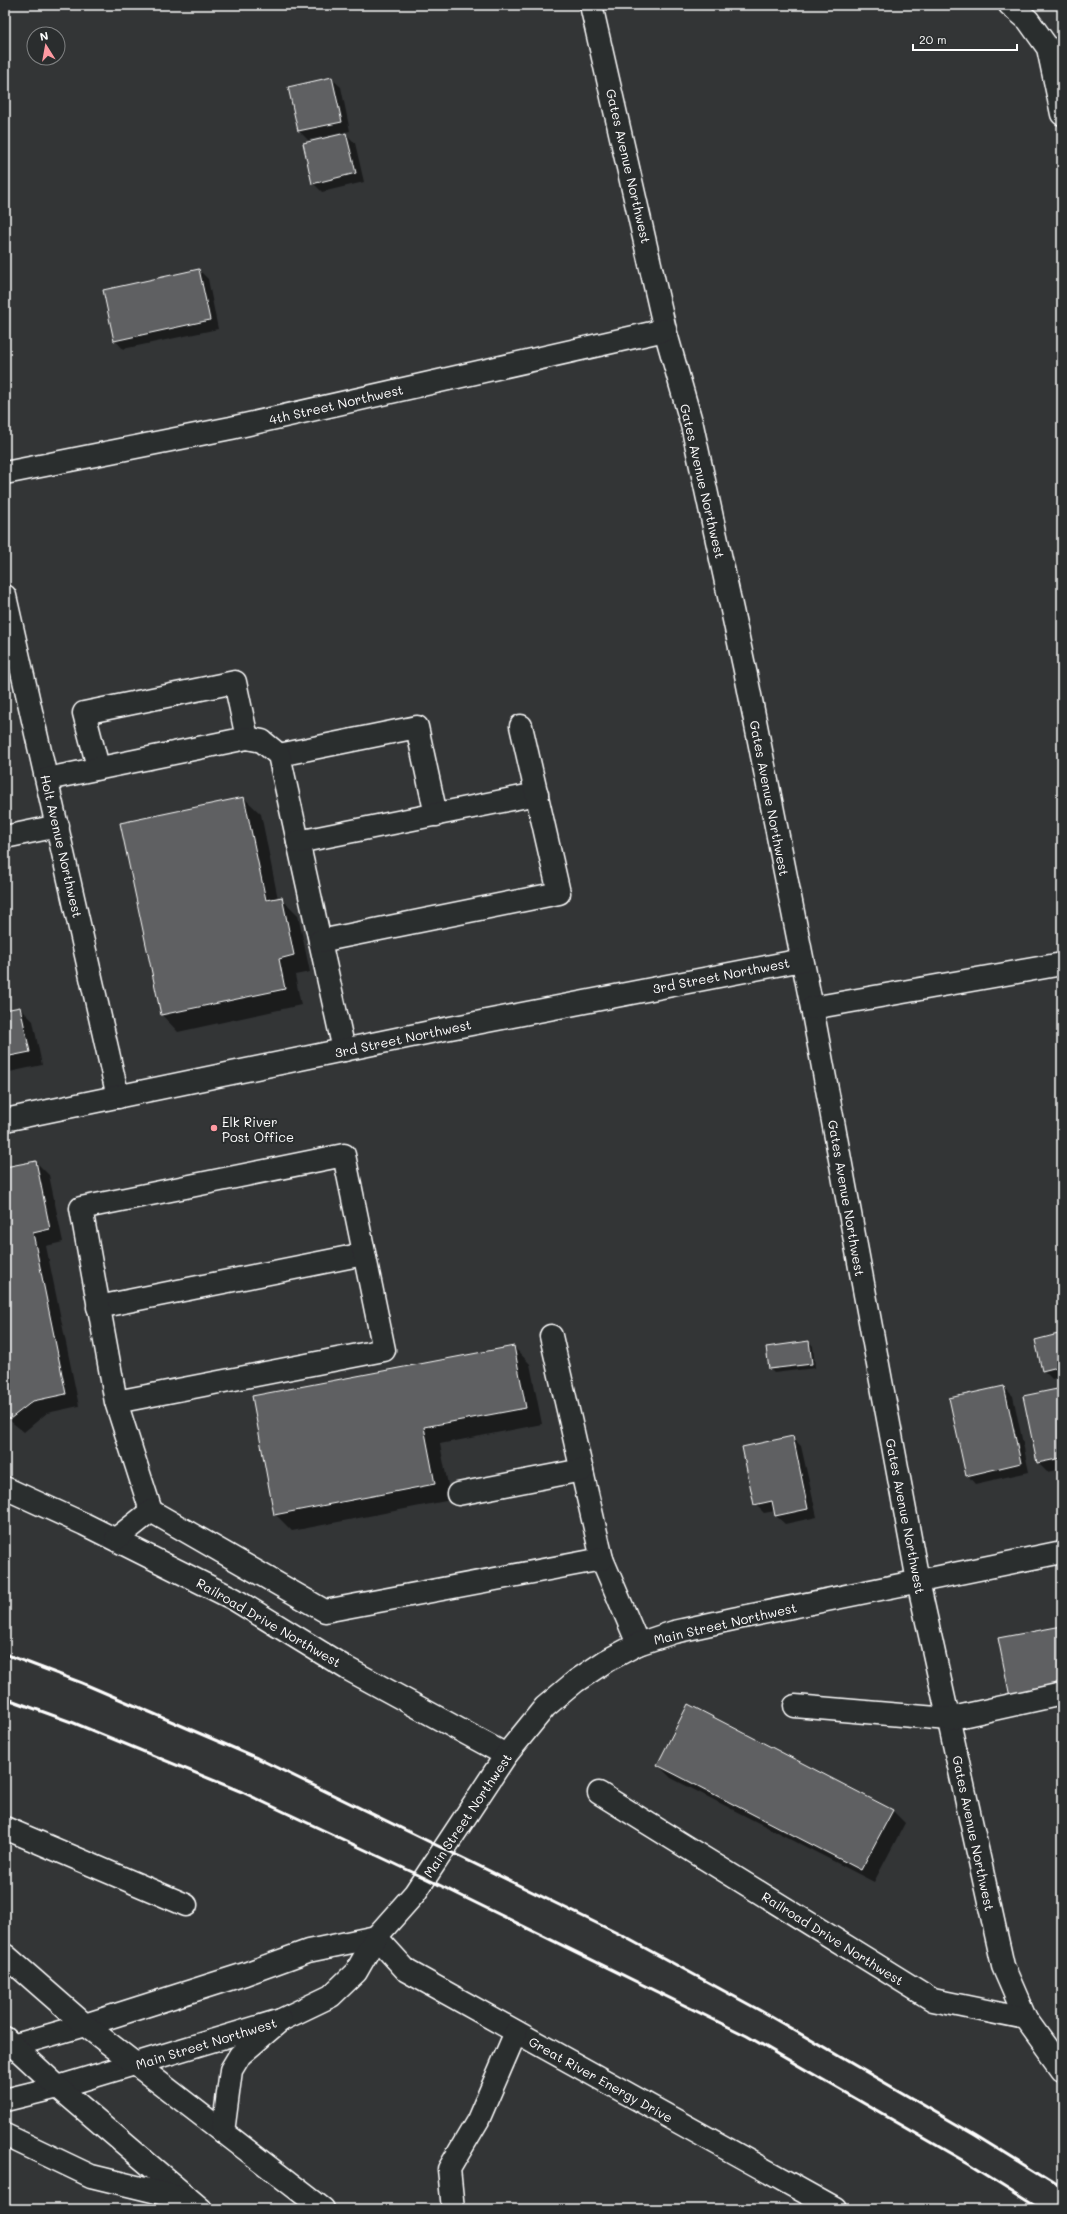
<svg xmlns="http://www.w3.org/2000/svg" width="1067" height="2214" font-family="Mali,sans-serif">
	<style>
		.shadow { fill: #0007 }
		.building { fill: #5f6162; stroke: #fff }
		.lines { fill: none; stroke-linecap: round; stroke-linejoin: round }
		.minor-casing { stroke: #fff; stroke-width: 25 }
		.major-casing { stroke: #fff; stroke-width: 25 }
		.highway-casing { stroke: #fff; stroke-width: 25 }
		.minor { stroke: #2a2d2e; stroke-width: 22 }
		.major { stroke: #2a2d2e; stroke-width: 22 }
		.highway { stroke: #2a2d2e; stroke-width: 22 }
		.rail { stroke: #fff; stroke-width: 3 }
		.poi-dot { fill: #ff9aa2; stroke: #2a2d2e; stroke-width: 1.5 }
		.labels { text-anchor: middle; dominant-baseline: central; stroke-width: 4; stroke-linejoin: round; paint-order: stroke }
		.street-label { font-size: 13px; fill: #fff; stroke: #2a2d2e }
		.poi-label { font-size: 13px; fill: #fff; stroke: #2a2d2e; text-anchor: start }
	</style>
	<rect width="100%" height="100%" fill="#333536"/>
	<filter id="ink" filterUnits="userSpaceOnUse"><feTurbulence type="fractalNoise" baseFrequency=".025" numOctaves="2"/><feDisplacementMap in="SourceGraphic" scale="8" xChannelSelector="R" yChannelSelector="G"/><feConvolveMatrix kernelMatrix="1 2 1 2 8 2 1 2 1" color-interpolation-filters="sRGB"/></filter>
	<g filter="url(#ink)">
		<!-- shadow -->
		<g class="shadow">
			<path d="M332 79 341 87 350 131 308 140 299 131Z"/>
			<path d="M346 134 355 143 364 182 322 192 313 183Z"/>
			<path d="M199 270 208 279 218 329 123 349 115 340Z"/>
			<path d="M244 798 261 814 278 899 281 898 298 915 310 972 295 975 301 1005 178 1032 162 1015 121 824Z"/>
			<path d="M20 1008 33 1021 42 1065 5 1073V1011Z"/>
			<path d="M36 1162 49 1175 63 1242 46 1246 79 1406 47 1413 24 1432 5 1417V1168Z"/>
			<path d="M1062 1334V1376L1052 1379 1043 1370Z"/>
			<path d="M809 1342 813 1346 815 1368 774 1373 770 1369Z"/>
			<path d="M514 1347 530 1364 542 1424 440 1444 451 1500 292 1531 275 1514Z"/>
			<path d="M1004 1387 1013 1396 1029 1472 975 1484 967 1475Z"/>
			<path d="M1062 1389V1469L1047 1472 1038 1463 1024 1396Z"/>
			<path d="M792 1437 801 1446 817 1517 785 1524 776 1516 775 1511 764 1513 755 1504Z"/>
			<path d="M658 1765 892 1810 905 1823 874 1882 671 1778Z"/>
		</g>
		<!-- building -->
		<g class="building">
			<path d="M332 77 342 122 298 131 288 87Z"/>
			<path d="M346 133 356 173 312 184 303 143Z"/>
			<path d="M199 269 210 320 114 341 103 290Z"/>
			<path d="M244 797 266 900 282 897 294 955 279 959 285 989 161 1015 120 823Z"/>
			<path d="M20 1007 30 1052 5 1057V1010Z"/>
			<path d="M36 1161 50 1229 33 1233 66 1394 33 1401 10 1419 5 1415V1167Z"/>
			<path d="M1062 1333V1366L1042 1371 1035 1340Z"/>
			<path d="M809 1341 812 1364 769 1369 766 1347Z"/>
			<path d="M514 1346 526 1408 424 1427 435 1484 274 1515 252 1396Z"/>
			<path d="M1004 1386 1021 1463 966 1476 949 1398Z"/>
			<path d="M1062 1388V1458L1037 1463 1023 1396Z"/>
			<path d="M793 1436 808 1509 775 1516 772 1501 754 1505 742 1447Z"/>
			<path d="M1062 1626V1687L1010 1697 998 1638Z"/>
			<path d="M688 1704 893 1810 861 1870 657 1765Z"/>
		</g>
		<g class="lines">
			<!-- minor casing -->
			<g class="minor-casing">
				<g id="minor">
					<path d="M591 5 665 330 692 425 746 675 812 1008 918 1581 1003 1966 1026 2019"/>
					<path d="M1010 5 1028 20 1048 48 1062 114"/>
					<path d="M5 473 231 428 665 330"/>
					<path d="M5 596 118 1097"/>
					<path d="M279 755 417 727 436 815"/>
					<path d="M98 767 84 713 235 682 247 738"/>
					<path d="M47 779 247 738 262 741 279 755 344 1050"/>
					<path d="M5 837 58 826"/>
					<path d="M298 842 537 794"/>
					<path d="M320 941 559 893 521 726"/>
					<path d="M812 1008 1062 964"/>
					<path d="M5 1120 445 1029 802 960"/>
					<path d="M98 1307 364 1254"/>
					<path d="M551 1336 602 1559 638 1644"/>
					<path d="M116 1402 384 1350 344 1155 81 1208 116 1402 151 1511"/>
					<path d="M5 1488 84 1524 234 1599 348 1669 506 1755"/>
					<path d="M458 1494 582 1470"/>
					<path d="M116 1539 151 1511 325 1611 602 1559"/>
					<path d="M795 1706 948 1719 1062 1694"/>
					<path d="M599 1793 933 2000 1026 2019 1062 2069"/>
					<path d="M5 1828 186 1905"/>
					<path d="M376 1937 407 1971 835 2209"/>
					<path d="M453 2209 449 2169 478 2120 516 2032"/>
				</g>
			</g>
			<!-- major casing -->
			<g class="major-casing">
				<g id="major">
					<path d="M5 2048 85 2025 245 1974 308 1951 376 1937"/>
					<path d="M5 2100 58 2087 281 2020 331 1996 356 1972 376 1937 415 1893 506 1755 545 1707 576 1681 606 1661 638 1644 674 1632 733 1619 1062 1552"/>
				</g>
			</g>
			<!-- highway casing -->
			<g class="highway-casing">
				<g id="highway">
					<path d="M5 1955 85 2025 323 2209"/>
					<path d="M5 2038 58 2087 201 2209"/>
					<path d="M223 2132 231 2070 240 2055 281 2020"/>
					<path d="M5 2135 91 2176 186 2199"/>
				</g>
			</g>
			<!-- minor -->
			<use href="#minor" class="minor"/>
			<!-- major -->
			<use href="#major" class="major"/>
			<!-- highway -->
			<use href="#highway" class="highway"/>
			<!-- rail -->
			<g class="rail">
				<path d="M5 1654 82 1683 257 1758 621 1935 761 2011 975 2135 1062 2189"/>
				<path d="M5 1698 74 1723 242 1792 425 1878 747 2036 969 2164 1041 2209"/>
			</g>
		</g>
	</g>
	<!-- markers -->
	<circle class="poi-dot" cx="214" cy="1128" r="4"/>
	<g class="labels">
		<!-- street labels -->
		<g class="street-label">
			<text transform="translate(629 166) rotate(77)">Gates Avenue Northwest</text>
			<text transform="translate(336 404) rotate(-13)">4th Street Northwest</text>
			<text transform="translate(703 481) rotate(77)">Gates Avenue Northwest</text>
			<text transform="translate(770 798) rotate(79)">Gates Avenue Northwest</text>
			<text transform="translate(62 846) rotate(77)">Holt Avenue Northwest</text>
			<text transform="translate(721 975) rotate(-11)">3rd Street Northwest</text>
			<text transform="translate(403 1038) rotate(-12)">3rd Street Northwest</text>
			<text transform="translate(847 1198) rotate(80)">Gates Avenue Northwest</text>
			<text transform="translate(906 1516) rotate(79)">Gates Avenue Northwest</text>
			<text transform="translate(269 1622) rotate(30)">Railroad Drive Northwest</text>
			<text transform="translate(725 1623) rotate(-13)">Main Street Northwest</text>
			<text transform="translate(467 1815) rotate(-56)">Main Street Northwest</text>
			<text transform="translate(974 1833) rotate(78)">Gates Avenue Northwest</text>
			<text transform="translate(833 1938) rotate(32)">Railroad Drive Northwest</text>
			<text transform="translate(206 2043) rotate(-17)">Main Street Northwest</text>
			<text transform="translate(601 2079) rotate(29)">Great River Energy Drive</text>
		</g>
		<!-- poi labels -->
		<g class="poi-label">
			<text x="222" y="1121">Elk River<tspan x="222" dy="15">Post Office</tspan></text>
		</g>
	</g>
	<!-- margin -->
	<rect width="1067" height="2214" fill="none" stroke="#2a2d2e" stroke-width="20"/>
	<rect x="10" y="10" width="1047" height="2194" fill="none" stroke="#fff" stroke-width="1.5" filter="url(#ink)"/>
	<!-- north arrow -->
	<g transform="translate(46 46) rotate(349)"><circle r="19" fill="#2a2d2e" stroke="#7f8182"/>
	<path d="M0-3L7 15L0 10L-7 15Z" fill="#ff9aa2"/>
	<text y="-6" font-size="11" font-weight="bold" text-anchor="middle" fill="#ffffff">N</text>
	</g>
	<!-- scale -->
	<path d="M913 44v6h104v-6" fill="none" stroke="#ffffff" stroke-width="2"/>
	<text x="919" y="44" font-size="12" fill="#ffffff" stroke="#2a2d2e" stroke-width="3" paint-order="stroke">20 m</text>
</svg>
